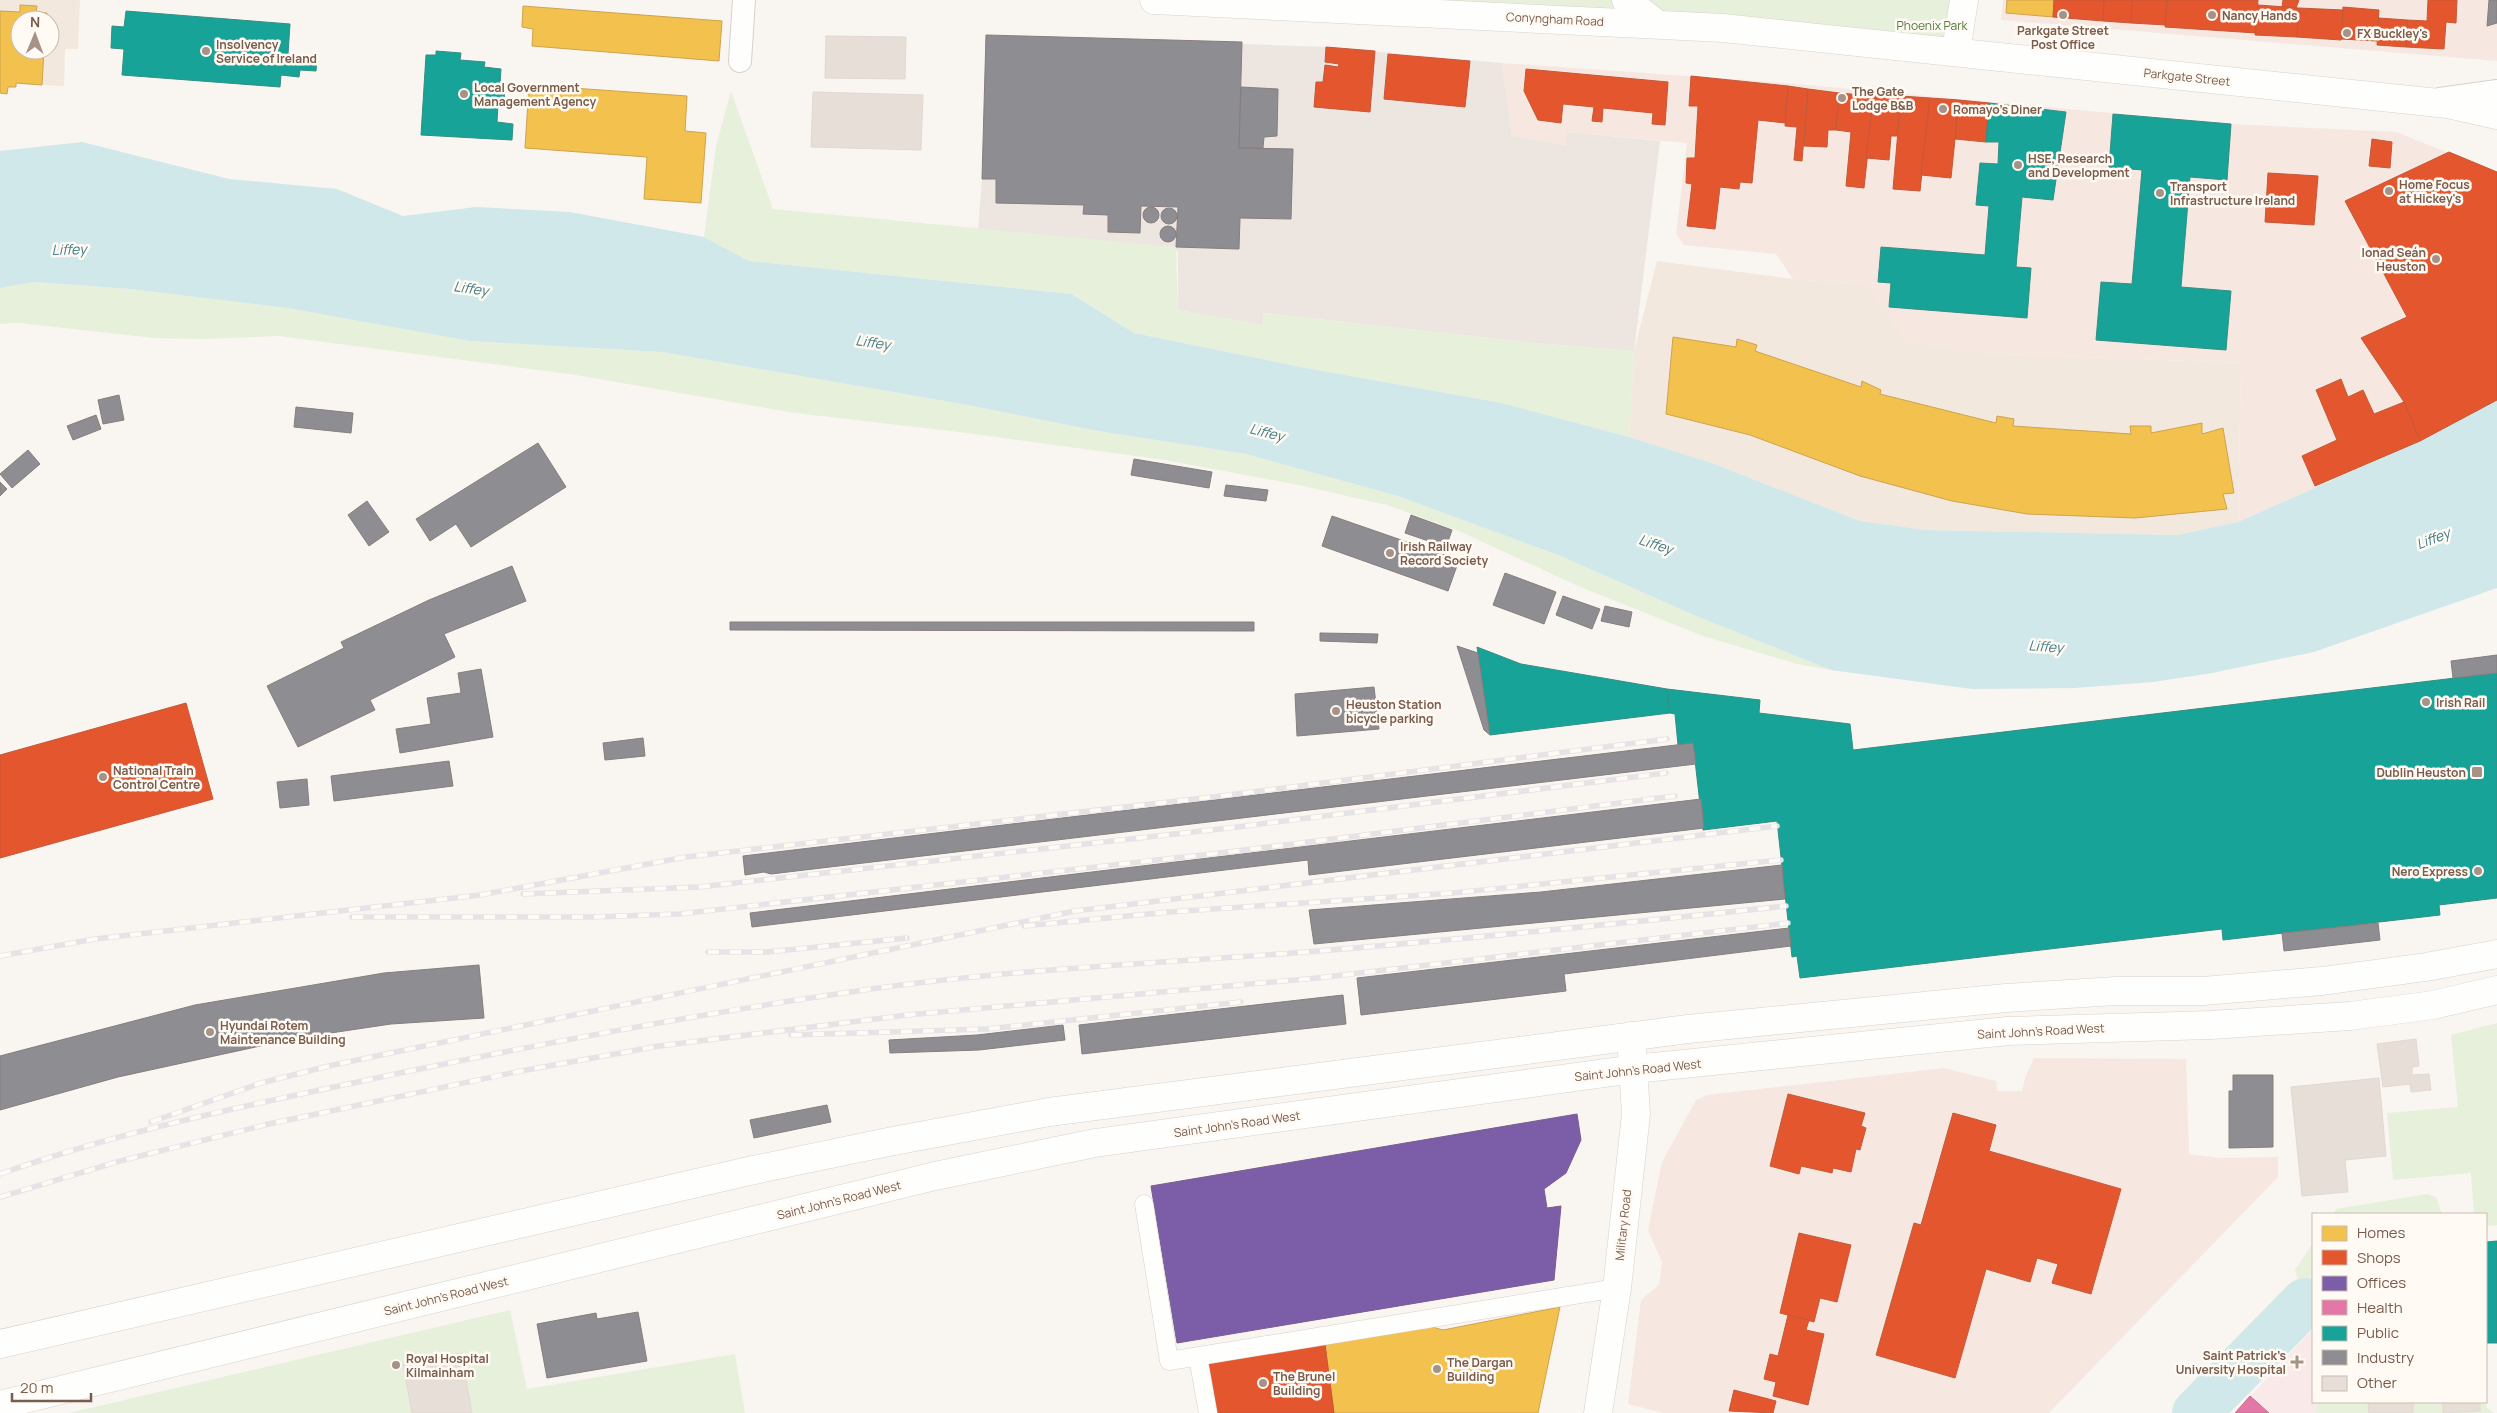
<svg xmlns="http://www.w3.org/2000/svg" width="2497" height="1413" font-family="Manrope,sans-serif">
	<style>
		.residential { fill: #f2e8de; fill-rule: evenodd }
		.commercial { fill: #f6e8e1 }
		.industrial { fill: #ede5e0 }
		.medical { fill: #fae9e9 }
		.green { fill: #e7f0db }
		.water { fill: #d0e8ea }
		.homes { fill: #f2c14e; stroke: #cea34e }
		.shops { fill: #e4572e; stroke: #c45837 }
		.offices { fill: #7b5ea7; stroke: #7b5d8c }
		.health { fill: #e377a8; stroke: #c46f8d }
		.public { fill: #17a398; stroke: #358e82 }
		.industry { fill: #8d8d92; stroke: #877e7d }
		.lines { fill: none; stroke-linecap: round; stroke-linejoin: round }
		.river { stroke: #d0e8ea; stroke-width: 48 }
		.building { fill: #e6ded7; stroke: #e2d8d2 }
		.pedestrian-casing { stroke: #d7d1cb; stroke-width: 19 }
		.minor-casing { stroke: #d7d1cb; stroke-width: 24 }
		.tertiary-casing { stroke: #d7d1cb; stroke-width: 29 }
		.secondary-casing { stroke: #d9d2cb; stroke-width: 29 }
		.pedestrian { stroke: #fefefd; stroke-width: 18 }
		.minor { stroke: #fefefd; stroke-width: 22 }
		.tertiary { stroke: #fefefd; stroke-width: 28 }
		.secondary { stroke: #fefefd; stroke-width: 28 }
		.rail-casing { stroke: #e6e3e7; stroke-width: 5.5 }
		.rail { stroke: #fffaf3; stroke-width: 4; stroke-dasharray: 11; stroke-linecap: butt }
		.poi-dot { fill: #a69286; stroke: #fffaf3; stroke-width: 2 }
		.labels { text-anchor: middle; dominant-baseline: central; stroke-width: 5; stroke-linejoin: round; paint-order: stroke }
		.poi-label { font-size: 12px; font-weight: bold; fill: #7a5c4d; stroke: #fffaf3; text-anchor: start }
		.street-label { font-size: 12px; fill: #7a5c4d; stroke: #fffaf3 }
		.park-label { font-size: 12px; fill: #537a41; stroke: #fffaf3 }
		.water-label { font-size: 14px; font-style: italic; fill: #437c86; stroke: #fffaf3 }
	</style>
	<rect width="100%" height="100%" fill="#f9f5f0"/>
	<!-- residential -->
	<g class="residential">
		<path d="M0 0H80L78 49H65L64 86 0 83ZM20 20H50V50H20Z"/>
		<path d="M1657 261 1793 279 1865 284 1906 341 1978 353 2241 363 2238 522 2177 535 1926 530 1860 521 1712 463 1629 437 1634 351Z"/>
	</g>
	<!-- commercial -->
	<g class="commercial">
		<path d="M2003 0H2497V61L2001 20Z"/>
		<path d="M1502 63 1786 83 2231 124 2396 132 2497 172V400L2420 441 2238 522 2241 363 1978 353 1906 341 1864 284 1793 279 1776 254 1684 245 1676 234 1687 143 1567 132V145L1512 136Z"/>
		<path d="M2034 1058 2186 1059 2189 1154 2219 1158 2278 1157V1177L2049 1413H1663L1628 1404 1641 1300 1659 1285 1662 1262 1648 1230 1662 1162 1696 1100 1707 1095 1944 1068 1996 1081 1997 1091H2022L2026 1075Z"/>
	</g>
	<!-- industrial -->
	<path class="industrial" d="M986 35 1326 47 1502 63 1512 136 1566 145 1567 132 1660 141 1634 351 1534 343 1264 313 1263 325 1178 310V251L978 231 982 179Z"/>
	<!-- medical -->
	<path class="medical" d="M2313 1329V1402H2317L2316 1413H2235Z"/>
	<!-- green -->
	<g class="green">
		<path d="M1437 0H1964L1956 51 1437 13Z"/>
		<path d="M731 91 773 209 1176 247 1178 310 1263 325 1264 313 1534 343 1634 351 1629 437 1502 403 1306 368 1134 333 1073 294 749 261 704 237 716 146Z"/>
		<path d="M34 282 130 289 287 308 470 341 662 352 962 404 1098 431 1246 454 1398 496 1563 557 1696 616 1831 670 1797 664 1703 636 1578 586 1459 531 1387 505 1299 485 1165 460 959 432 795 413 576 375 278 336 204 339 154 338 18 323 0 324V288Z"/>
		<path d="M2497 1023V1225L2486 1226V1214H2474L2471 1173 2393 1180 2387 1113 2458 1107 2451 1035Z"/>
		<path d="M2427 1194 2436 1197 2442 1214H2333L2336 1209Z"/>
		<path d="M2313 1243V1326L2295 1270Z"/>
		<path d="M510 1310 527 1389 735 1354 745 1413H69Z"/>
		<path d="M2486 1399 2487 1408 2494 1413H2451L2480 1411V1402H2486Z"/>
		<path d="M2317 1402H2368L2369 1413H2316Z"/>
		<rect x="2413" y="1402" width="30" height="11"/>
	</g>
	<!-- water -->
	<path class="water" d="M82 142 229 179 337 189 403 216 476 207 570 212 704 237 749 261 1072 294 1134 333 1306 368 1502 403 1629 437 1712 463 1860 521 1926 530 2177 535 2238 522 2420 441 2497 400V588L2314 652 2212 673 2153 682 2075 688 1972 689 1831 670 1696 616 1563 557 1398 496 1246 454 1098 431 962 404 662 352 470 341 287 308 130 289 34 282 0 288V151Z"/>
	<!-- homes -->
	<g class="homes">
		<path d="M2007 0H2054L2053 17 2006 13Z"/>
		<path d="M20 5 37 6 36 12 47 13 46 20H20V50H44L42 85 16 83V87H8L7 94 0 93V11L20 12Z"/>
		<path d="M523 6 722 21 719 61 532 46 533 29 522 27Z"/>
		<path d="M50 32H53L52 44H50Z"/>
		<path d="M529 85 687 96 685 131 706 133 701 203 644 199 647 157 525 148Z"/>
		<path d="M1673 337 1736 347 1737 339 1757 345 1755 351 1861 387 1862 381 1881 390 1880 394 1996 423 1997 416 2014 419 2013 426 2131 434 2130 426H2151V433L2202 423V434L2223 428 2234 493 2223 494 2227 509 2135 518 2027 514 1952 501 1860 476 1750 435 1666 414Z"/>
		<path d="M1560 1307 1538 1413H1334L1324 1337 1425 1325 1443 1330Z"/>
	</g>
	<!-- shops -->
	<g class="shops">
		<path d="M2054 0H2104L2103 21 2053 17Z"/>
		<path d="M2104 0H2132L2131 23 2103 21Z"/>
		<path d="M2132 0H2167L2166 25 2131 23Z"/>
		<path d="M2167 0H2258L2256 33 2165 27Z"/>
		<path d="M2283 0H2299L2296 8 2282 7Z"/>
		<path d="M2428 0H2457L2456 23 2446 22 2444 49 2406 47 2407 20 2427 21Z"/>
		<path d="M2258 5 2299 8 2297 37 2255 35Z"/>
		<path d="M2343 7 2379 10 2377 41 2341 39Z"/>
		<path d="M2299 8 2343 10 2341 40 2297 37Z"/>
		<path d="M2379 18 2407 20 2406 47 2377 45Z"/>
		<path d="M1326 47 1375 51 1370 112 1314 107 1316 82H1323L1325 65 1338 67 1339 64 1325 62Z"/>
		<path d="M1388 54 1470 61 1465 107 1384 99Z"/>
		<path d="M1526 69 1668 82 1665 125 1652 124 1653 113 1603 108 1602 122 1592 121 1594 107 1563 104 1561 123 1538 120 1524 91Z"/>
		<path d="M1691 76 1788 86 1785 123 1758 120 1752 183 1740 182 1739 189 1720 187 1715 229 1687 226 1692 184 1686 183 1687 158H1695L1698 106H1689Z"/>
		<path d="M1788 86 1808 89 1802 161 1794 160 1797 127 1785 126Z"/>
		<path d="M1808 89 1839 93 1836 130H1828L1827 147 1804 146Z"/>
		<path d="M1839 93 1874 96 1864 188 1846 186 1851 132 1836 130Z"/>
		<path d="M1874 94 1901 96 1897 136H1891L1889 160 1866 158Z"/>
		<path d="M1901 96 1930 98 1920 191 1893 189Z"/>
		<path d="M1930 98 1959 100 1951 178 1921 175Z"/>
		<path d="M1959 100 1989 103 1986 142 1955 139Z"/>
		<path d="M2372 139 2392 142 2390 168 2369 166Z"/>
		<path d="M2449 152 2497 172V400L2420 441 2404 402 2361 338 2407 317 2345 201Z"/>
		<path d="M2268 173 2318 176 2314 225 2265 222Z"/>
		<path d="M2341 379 2348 397 2363 390 2374 414 2404 402 2420 441 2315 486 2302 456 2337 440 2316 390Z"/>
		<path d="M186 703 213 799 0 858V755Z"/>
		<path d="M1788 1094 1865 1113 1861 1126 1866 1128 1860 1150 1856 1149 1851 1172 1833 1168 1832 1173 1801 1166 1799 1174 1770 1166Z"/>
		<path d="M1953 1113 1996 1125 1989 1151 2121 1189 2091 1294 2052 1283 2058 1264 2037 1258 2030 1282 1986 1269 1955 1378 1876 1355 1914 1223 1921 1225Z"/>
		<path d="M1799 1233 1851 1245 1837 1302 1820 1298 1814 1322 1780 1313Z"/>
		<path d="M1788 1315 1809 1320 1806 1330 1824 1334 1808 1405 1773 1396 1776 1382 1764 1379 1770 1354 1778 1356Z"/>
		<path d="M1324 1337 1334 1413H1203L1192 1357Z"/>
		<path d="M1734 1390 1776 1401 1773 1413 1729 1411Z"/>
	</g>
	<!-- offices -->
	<path class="offices" d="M1577 1114 1581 1140 1566 1173 1544 1189 1547 1208 1561 1206 1554 1280 1177 1343 1151 1186Z"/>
	<!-- health -->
	<path class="health" d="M2250 1396 2269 1413H2235Z"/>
	<!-- public -->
	<g class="public">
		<path d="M126 11 290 24 288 54 317 57 316 71 300 70 299 77 281 75 280 87 122 75 124 49 111 48 112 26 124 27Z"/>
		<path d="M436 51 461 53 460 60 485 62 484 67 501 69 500 84H505L504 105 498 104 497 122 513 124 512 140 421 135 426 55H436Z"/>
		<path d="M1989 103 2066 112 2053 200 2022 197 2016 267 2031 268 2027 318 1889 307 1891 283 1878 282 1881 247 1985 255 1989 206 1976 205 1980 163 1998 164 1999 142H1986Z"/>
		<path d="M2113 114 2231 124 2227 180 2190 177 2181 287 2231 291 2226 350 2096 340 2101 282 2132 284 2142 170 2109 167Z"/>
		<path d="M1477 647 1521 664 1667 689 1670 713 1490 735Z"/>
		<path d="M2497 673V898L2439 905 2440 915 2223 940 2222 929 1800 978 1797 956 1792 957 1777 821 1703 830 1693 743 1678 745 1675 714 1670 713 1667 689 1760 700 1759 713 1850 724 1853 750Z"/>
		<path d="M2497 1241V1343H2486V1242Z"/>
	</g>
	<!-- industry -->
	<g class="industry">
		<path d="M2489 0H2497V23L2487 26Z"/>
		<path d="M986 35 1242 42 1239 148 1293 149 1291 219 1240 218 1239 249 1176 247 1178 207 1141 206 1140 233 1108 232V215L1083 214 1084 205 996 203V179H982Z"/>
		<path d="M1241 87 1278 89 1277 136 1264 137 1263 148H1239Z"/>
		<circle cx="1151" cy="215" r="8"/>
		<circle cx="1169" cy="216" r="8"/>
		<circle cx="1168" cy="234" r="8"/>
		<path d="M119 395 124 420 103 424 98 400Z"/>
		<path d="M296 407 353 413 351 433 294 427Z"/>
		<path d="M96 415 101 429 73 440 67 426Z"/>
		<path d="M538 443 566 487 471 547 456 524 430 541 416 519Z"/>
		<path d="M28 450 40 464 12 488 0 474Z"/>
		<path d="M1134 459 1212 472 1209 488 1131 475Z"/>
		<path d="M0 482 7 489 0 496Z"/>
		<path d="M1226 485 1268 490 1266 501 1224 496Z"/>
		<path d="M367 501 389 532 369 546 348 515Z"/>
		<path d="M1411 515 1452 530 1446 547 1405 533Z"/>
		<path d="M1332 516 1459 560 1448 591 1322 546Z"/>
		<path d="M512 566 526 601 444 634 455 657 370 700 375 710 298 747 267 686 344 648 341 642 429 600Z"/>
		<path d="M1505 573 1556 592 1544 624 1493 605Z"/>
		<path d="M1563 596 1600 609 1592 629 1556 615Z"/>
		<path d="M1605 606 1632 612 1629 627 1601 621Z"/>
		<path d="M730 622H1254V631L730 630Z"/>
		<path d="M1320 633 1378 634 1377 643 1320 641Z"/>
		<path d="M1457 646 1478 653 1490 735 1484 730Z"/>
		<path d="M2497 655V673L2453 678 2451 661Z"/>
		<path d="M481 669 493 737 400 753 396 729 431 724 427 698 461 693 458 673Z"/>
		<path d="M1374 687 1379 729 1297 736 1295 694Z"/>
		<path d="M643 738 645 756 605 760 603 743Z"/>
		<path d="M1693 743 1696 764 771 874 764 872 745 875 743 856Z"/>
		<path d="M449 761 453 786 334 801 331 776Z"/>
		<path d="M307 779 309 805 280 808 277 782Z"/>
		<path d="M1701 799 1704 828 1309 875 1308 860 752 927 750 913Z"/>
		<path d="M1782 865 1785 899 1314 944 1309 910 1541 892Z"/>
		<path d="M2378 923 2380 940 2284 951 2282 933Z"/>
		<path d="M1789 928 1791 946 1564 974 1566 991 1361 1015 1357 978Z"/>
		<path d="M479 965 484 1018 391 1024 297 1038 118 1077 0 1110V1056L15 1052 195 1005 384 973Z"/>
		<path d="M1343 995 1346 1024 1082 1054 1079 1025Z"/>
		<path d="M1063 1025 1065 1040 979 1050 890 1053 889 1040 977 1035Z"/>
		<path d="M2233 1075H2273V1147L2229 1148V1091H2233Z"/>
		<path d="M827 1105 831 1122 754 1138 750 1120Z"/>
		<path d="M638 1312 647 1361 547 1378 537 1324 596 1313 597 1319Z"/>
	</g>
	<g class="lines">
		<!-- river -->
		<path class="river" d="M2196 1413 2305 1302"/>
	</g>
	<!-- building -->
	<g class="building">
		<path d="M826 36 906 37 905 79 825 78Z"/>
		<path d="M813 92 923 95 921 150 811 147Z"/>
		<path d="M2416 1039 2419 1066 2412 1067V1075L2429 1074 2431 1090 2411 1092 2410 1084 2383 1087 2377 1044Z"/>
		<path d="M2379 1078 2386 1156 2345 1160 2348 1192 2302 1196 2291 1087Z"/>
		<path d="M461 1353 472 1413H412L403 1364Z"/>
		<path d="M2368 1402H2413V1413H2369Z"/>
		<path d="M2443 1402H2480V1411L2443 1413Z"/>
	</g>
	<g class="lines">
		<!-- pedestrian casing -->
		<g class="pedestrian-casing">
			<g id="pedestrian">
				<path d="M1144 1204 1169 1361 1617 1288"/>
				<path d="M1198 1357 1208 1413"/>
			</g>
		</g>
		<!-- minor casing -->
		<g class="minor-casing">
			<g id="minor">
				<path d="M740 61 744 0"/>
				<path d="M2440 99 2497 91"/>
			</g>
		</g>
		<!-- tertiary casing -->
		<g class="tertiary-casing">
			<g id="tertiary">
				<path d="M1626 0 1657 24"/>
				<path d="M1598 1413 1617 1288 1636 1114 1631 1036"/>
			</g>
		</g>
		<!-- secondary casing -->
		<g class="secondary-casing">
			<g id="secondary">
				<path d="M1154 0 1723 28 2448 104 2497 115"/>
				<path d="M1956 51 1964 0"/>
				<path d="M0 1344 749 1171 888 1142 1049 1112 1688 1029 2006 998 2116 991H2203L2322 981 2426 967 2497 954"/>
				<path d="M0 1405 935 1176 1095 1143 1634 1069 2008 1031 2211 1025 2350 1016 2433 1005 2497 990"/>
			</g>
		</g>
		<!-- pedestrian -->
		<use href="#pedestrian" class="pedestrian"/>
		<!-- minor -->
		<use href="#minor" class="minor"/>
		<!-- tertiary -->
		<use href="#tertiary" class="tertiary"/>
		<!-- secondary -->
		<use href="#secondary" class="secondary"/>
		<!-- rail casing -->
		<g class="rail-casing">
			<g id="rail">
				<path d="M523 894 699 887 1229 828 1666 773"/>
				<path d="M352 917H593L679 914 1237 851 1675 796"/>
				<path d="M1024 926 1169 912 1453 893 1781 860"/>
				<path d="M708 952H767L907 938"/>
				<path d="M0 956 95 939 480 895 686 857 1221 796 1667 739"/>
				<path d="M791 1035 987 1029 1241 1002"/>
				<path d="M151 1122 261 1083 333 1065 1075 911 1777 826"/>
				<path d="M0 1174C132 1127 269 1101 405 1072 560 1040 715 1011 871 989 1015 969 1161 963 1306 952 1466 939 1626 923 1786 906"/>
				<path d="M0 1197 120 1161 269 1124 521 1071 659 1046 907 1015 1317 978 1788 923"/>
			</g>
		</g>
		<!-- rail -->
		<use href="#rail" class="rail"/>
	</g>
	<!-- markers -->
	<g class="poi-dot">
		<circle cx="2063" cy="15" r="5"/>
		<circle cx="2212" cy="15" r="5"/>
		<circle cx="2347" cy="33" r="5"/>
		<circle cx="206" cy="51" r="5"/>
		<circle cx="464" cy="94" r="5"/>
		<circle cx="1842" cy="98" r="5"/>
		<circle cx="1943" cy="109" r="5"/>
		<circle cx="2018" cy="165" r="5"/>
		<circle cx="2389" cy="191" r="5"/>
		<circle cx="2160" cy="193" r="5"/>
		<circle cx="2436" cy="259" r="5"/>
		<circle cx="1390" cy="553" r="5"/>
		<circle cx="2426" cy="702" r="5"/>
		<circle cx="1336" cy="711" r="5"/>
		<rect x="2471" y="766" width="12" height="12" rx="2.5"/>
		<circle cx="103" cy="777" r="5"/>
		<circle cx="2478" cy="871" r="5"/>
		<circle cx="210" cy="1032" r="5"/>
		<path d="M2294.5 1354.5h5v5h5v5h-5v5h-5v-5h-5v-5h5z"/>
		<circle cx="396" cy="1365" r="5"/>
		<circle cx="1437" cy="1369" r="5"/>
		<circle cx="1263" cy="1383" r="5"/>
	</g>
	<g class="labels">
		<!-- poi labels -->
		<g class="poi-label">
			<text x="2222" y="15">Nancy Hands</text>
			<text x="2063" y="30" text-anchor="middle">Parkgate Street<tspan x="2063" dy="14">Post Office</tspan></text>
			<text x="2357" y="33">FX Buckley's</text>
			<text x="216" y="44">Insolvency<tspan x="216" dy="14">Service of Ireland</tspan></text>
			<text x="474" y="87">Local Government<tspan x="474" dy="14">Management Agency</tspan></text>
			<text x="1852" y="91">The Gate<tspan x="1852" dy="14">Lodge B&amp;B</tspan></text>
			<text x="1953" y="109">Romayo's Diner</text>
			<text x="2028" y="158">HSE, Research<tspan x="2028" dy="14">and Development</tspan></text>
			<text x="2399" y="184">Home Focus<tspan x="2399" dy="14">at Hickey's</tspan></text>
			<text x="2170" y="186">Transport<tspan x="2170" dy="14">Infrastructure Ireland</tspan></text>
			<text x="2426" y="252" text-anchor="end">Ionad Seán<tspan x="2426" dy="14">Heuston</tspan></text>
			<text x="1400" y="546">Irish Railway<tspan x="1400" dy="14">Record Society</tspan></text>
			<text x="2436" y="702">Irish Rail</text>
			<text x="1346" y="704">Heuston Station<tspan x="1346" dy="14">bicycle parking</tspan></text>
			<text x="113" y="770">National Train<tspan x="113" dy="14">Control Centre</tspan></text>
			<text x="2466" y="772" text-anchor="end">Dublin Heuston</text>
			<text x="2468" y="871" text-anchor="end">Nero Express</text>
			<text x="220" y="1025">Hyundai Rotem<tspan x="220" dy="14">Maintenance Building</tspan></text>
			<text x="2286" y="1355" text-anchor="end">Saint Patrick’s<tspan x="2286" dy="14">University Hospital</tspan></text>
			<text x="406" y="1358">Royal Hospital<tspan x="406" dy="14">Kilmainham</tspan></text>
			<text x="1447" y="1362">The Dargan<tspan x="1447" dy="14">Building</tspan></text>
			<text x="1273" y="1376">The Brunel<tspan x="1273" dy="14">Building</tspan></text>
		</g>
		<!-- street labels -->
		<g class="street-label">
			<text transform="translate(1555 19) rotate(3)">Conyngham Road</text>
			<text transform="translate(2187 77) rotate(6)">Parkgate Street</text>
			<text transform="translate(2041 1031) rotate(-3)">Saint John's Road West</text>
			<text transform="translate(1638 1070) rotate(-6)">Saint John's Road West</text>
			<text transform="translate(1237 1124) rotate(-8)">Saint John's Road West</text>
			<text transform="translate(839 1200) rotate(-14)">Saint John's Road West</text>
			<text transform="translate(1623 1225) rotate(-84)">Military Road</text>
			<text transform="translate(446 1296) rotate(-14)">Saint John's Road West</text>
		</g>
		<!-- park labels -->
		<g class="park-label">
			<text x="1932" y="25">Phoenix Park</text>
		</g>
		<!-- water labels -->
		<g class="water-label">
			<text transform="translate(69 249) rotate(-2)">Liffey</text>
			<text transform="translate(471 288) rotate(8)">Liffey</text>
			<text transform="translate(873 342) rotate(8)">Liffey</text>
			<text transform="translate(1267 432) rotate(14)">Liffey</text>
			<text transform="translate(2433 538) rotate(-21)">Liffey</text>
			<text transform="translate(1656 544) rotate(18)">Liffey</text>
			<text transform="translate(2046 646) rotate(4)">Liffey</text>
		</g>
	</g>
	<!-- legend -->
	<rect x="2312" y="1213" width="175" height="190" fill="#fffaf3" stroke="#cabbb1"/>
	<rect x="2322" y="1226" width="25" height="15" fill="#f2c14e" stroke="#cabbb1"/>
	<text x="2357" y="1238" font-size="15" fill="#7a5c4d">Homes</text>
	<rect x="2322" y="1250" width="25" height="15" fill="#e4572e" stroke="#cabbb1"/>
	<text x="2357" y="1263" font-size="15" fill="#7a5c4d">Shops</text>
	<rect x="2322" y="1276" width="25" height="15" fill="#7b5ea7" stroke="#cabbb1"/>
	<text x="2357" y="1288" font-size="15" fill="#7a5c4d">Offices</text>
	<rect x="2322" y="1300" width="25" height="15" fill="#e377a8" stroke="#cabbb1"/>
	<text x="2357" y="1313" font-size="15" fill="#7a5c4d">Health</text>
	<rect x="2322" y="1326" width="25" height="15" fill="#17a398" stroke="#cabbb1"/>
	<text x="2357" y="1338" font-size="15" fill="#7a5c4d">Public</text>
	<rect x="2322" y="1350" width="25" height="15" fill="#8d8d92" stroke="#cabbb1"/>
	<text x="2357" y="1363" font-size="15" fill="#7a5c4d">Industry</text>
	<rect x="2322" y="1376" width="25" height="15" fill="#e6ded7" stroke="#cabbb1"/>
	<text x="2357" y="1388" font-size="15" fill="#7a5c4d">Other</text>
	<!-- north arrow -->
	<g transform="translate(35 35) rotate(1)"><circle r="24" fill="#fffaf3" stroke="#cabbb1"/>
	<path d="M0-4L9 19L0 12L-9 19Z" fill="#a69286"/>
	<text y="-8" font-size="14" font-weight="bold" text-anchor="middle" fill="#7a5c4d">N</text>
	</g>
	<!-- scale -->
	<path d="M12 1393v8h79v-8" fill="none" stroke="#7a5c4d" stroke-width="2.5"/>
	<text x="20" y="1393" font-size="15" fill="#7a5c4d" stroke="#fffaf3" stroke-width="4" paint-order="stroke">20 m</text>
</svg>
